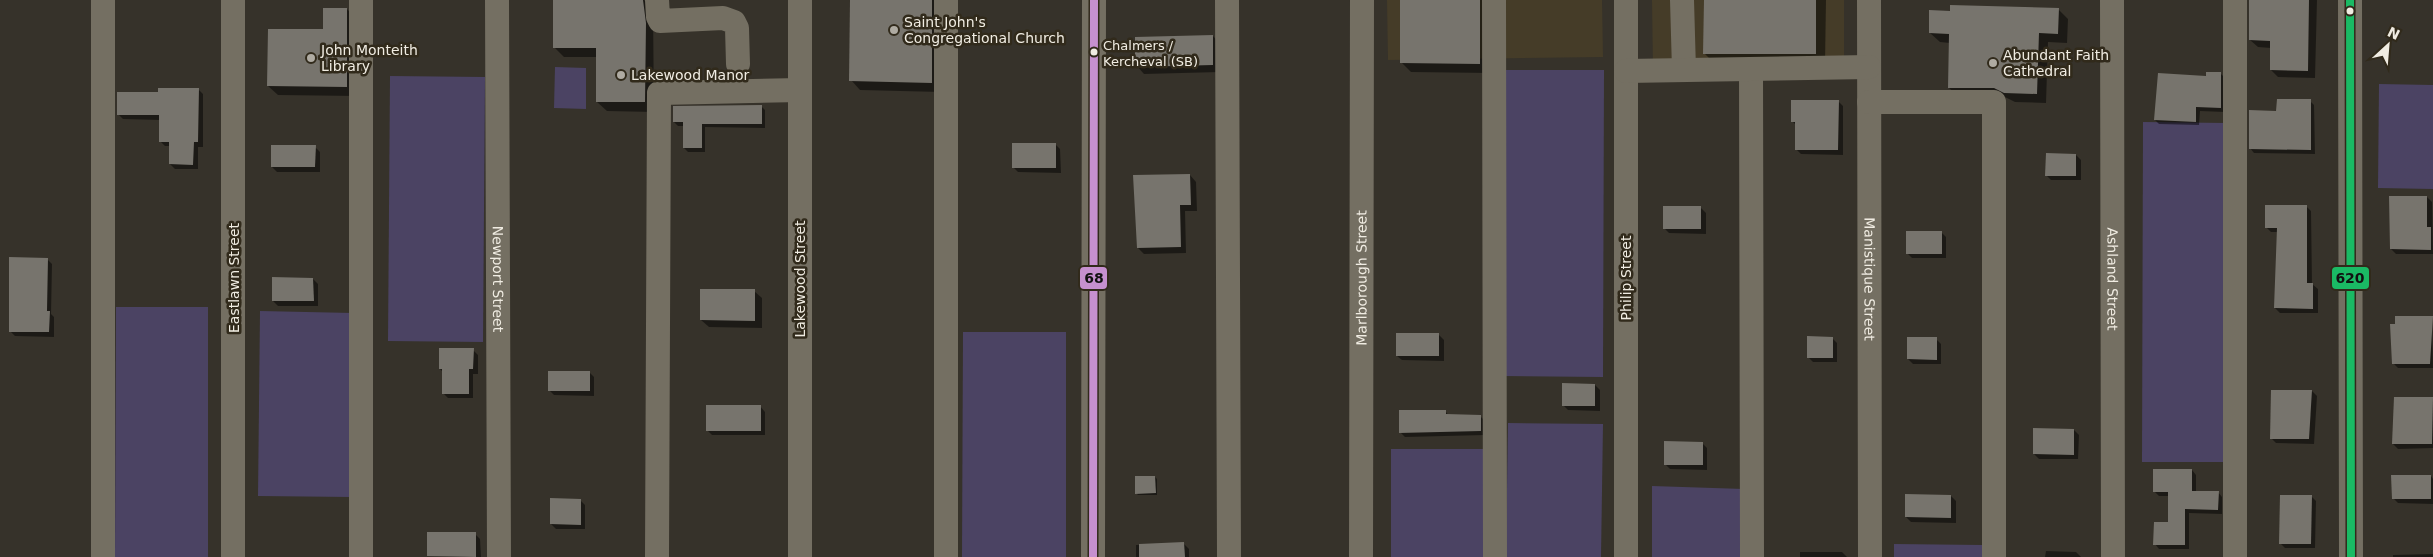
<svg xmlns="http://www.w3.org/2000/svg" width="2433" height="557" font-family="'DejaVu Sans',sans-serif">
	<style>
		.built { fill: #453c28 }
		.green { fill: #4b4363 }
		.shadow { fill: #0007 }
		.building { fill: #77746d }
		.lines { fill: none; stroke-linecap: round; stroke-linejoin: round }
		.minor { stroke: #746f62; stroke-width: 24 }
		.bus-1-casing { stroke: #312a1b; stroke-width: 11 }
		.bus-2-casing { stroke: #312a1b; stroke-width: 11 }
		.bus-1 { stroke: #c690cf; stroke-width: 8 }
		.bus-2 { stroke: #1aba64; stroke-width: 8 }
		.bus-dot { fill: #f0ece2; stroke: #312a1b; stroke-width: 2 }
		.poi-dot { fill: #afaba2; stroke: #312a1b; stroke-width: 2 }
		.labels { text-anchor: middle; dominant-baseline: central; stroke-width: 5; stroke-linejoin: round; paint-order: stroke }
		.bus-label { font-size: 13px; fill: #f0ece2; stroke: #312a1b; text-anchor: start }
		.poi-label { font-size: 14px; fill: #f0ece2; stroke: #312a1b; text-anchor: start }
		.street-label { font-size: 14px; fill: #f0ece2; stroke: #312a1b }
		.line-badge { stroke: #312a1b; stroke-width: 2 }
		.pale-badge-label { font-size: 14px; text-anchor: middle; font-weight: bold; fill: #111 }
	</style>
	<rect width="100%" height="100%" fill="#36322a"/>
	<!-- built -->
	<g class="built">
		<path d="M1387 0H1602L1603 57 1388 60Z"/>
		<path d="M1652 0H1844V69L1653 70Z"/>
	</g>
	<!-- green -->
	<g class="green">
		<path d="M555 67 586 68V109L554 108Z"/>
		<path d="M1504 70H1604L1603 377 1502 376Z"/>
		<path d="M390 76 485 77 483 342 388 341Z"/>
		<path d="M2379 84 2433 85V189L2378 188Z"/>
		<path d="M2143 122 2227 123V462H2142Z"/>
		<path d="M116 307H208V557H115Z"/>
		<path d="M260 311 353 313 351 497 258 496Z"/>
		<path d="M963 332H1066V557H962Z"/>
		<path d="M1508 423 1603 424 1601 557H1506Z"/>
		<rect x="1391" y="449" width="98" height="108"/>
		<path d="M1652 486 1744 489V557H1652Z"/>
		<path d="M1894 544 1983 545V557H1894Z"/>
	</g>
	<!-- shadow -->
	<g class="shadow">
		<path d="M555 0H644L653 9 654 112 607 111 597 102V57H564L554 47Z"/>
		<path d="M851 0H934L941 92 860 90 851 80Z"/>
		<path d="M1402 0H1482L1490 8V73L1411 72 1401 62Z"/>
		<path d="M1705 0H1826L1825 63H1714L1704 53Z"/>
		<path d="M2250 0H2317L2315 78 2278 77 2271 70V48L2258 47 2250 40Z"/>
		<path d="M347 9 356 19V96L278 95 268 86Z"/>
		<path d="M2058 9 2068 19 2067 43 2048 42 2046 103 2015 102 2005 97H1959L1949 88 1950 43 1940 42 1930 33 1951 12Z"/>
		<path d="M1213 36 1220 44V72L1144 74 1137 66Z"/>
		<path d="M2221 74 2225 78V112L2200 111 2199 125 2159 124 2155 120 2208 77Z"/>
		<path d="M198 89 203 94V147H198V169H175L170 164V146H165L160 141V120L123 119 118 114 159 93Z"/>
		<path d="M1838 101 1843 106V155L1801 154 1796 149V125L1792 121Z"/>
		<path d="M2310 101 2314 105 2315 154 2254 153 2250 148Z"/>
		<path d="M761 106 765 110V128L705 127V152H688L684 148V126H678L674 122Z"/>
		<path d="M1055 144 1060 149 1061 173 1018 172 1013 167Z"/>
		<path d="M315 147 320 152V172H277L272 167Z"/>
		<path d="M2076 155 2081 160V180H2051L2046 175Z"/>
		<path d="M1190 175 1196 182 1197 211H1185L1186 253 1144 254 1138 248Z"/>
		<path d="M2427 197 2432 202 2433 254H2396L2391 249Z"/>
		<path d="M2306 206 2311 211 2312 284 2318 289V313H2280L2275 308 2278 232H2271L2266 227Z"/>
		<path d="M1701 208 1706 213V234L1669 233 1664 228Z"/>
		<path d="M1941 232 1946 237V258H1912L1907 253Z"/>
		<path d="M47 259 52 264 51 314 54 317V337L15 336 10 331Z"/>
		<path d="M313 279 318 284V306H278L273 301Z"/>
		<path d="M754 291 762 298V328L709 327 701 320Z"/>
		<path d="M2432 317 2433 368H2398L2393 363 2397 326Z"/>
		<path d="M1439 335 1444 340V361L1402 360 1397 356Z"/>
		<path d="M1832 338 1837 343V362H1813L1808 357Z"/>
		<path d="M1936 339 1941 344V364H1913L1908 359Z"/>
		<path d="M473 350 478 355V374H473V398H448L443 393V372L440 369Z"/>
		<path d="M589 372 594 377V396L554 395 549 390Z"/>
		<path d="M1595 385 1600 390V411L1568 410 1563 405Z"/>
		<path d="M2312 391 2317 396 2314 444 2276 443 2271 438Z"/>
		<path d="M2396 398H2433V448L2398 449 2393 444Z"/>
		<path d="M760 406 765 412V435H712L707 430Z"/>
		<path d="M1446 412 1449 416H1480L1485 421V435L1405 437 1400 432Z"/>
		<path d="M2074 430 2079 435 2078 459H2039L2034 454Z"/>
		<path d="M1702 443 1707 448V470L1670 469 1665 464Z"/>
		<path d="M2192 470 2196 475V492H2218L2222 497V514L2189 513V549H2159L2155 544 2169 523V496H2159L2154 491Z"/>
		<path d="M2431 476 2433 479V504L2398 503 2393 498Z"/>
		<path d="M1155 477 1157 479V495H1138L1136 493Z"/>
		<path d="M1951 496 1956 501V523L1911 522 1906 517Z"/>
		<path d="M2311 496 2316 501 2315 548H2285L2280 543Z"/>
		<path d="M580 500 585 505V529H556L551 524Z"/>
		<path d="M475 534 480 539 481 557 428 556Z"/>
		<path d="M1184 544 1189 549V557H1136V545Z"/>
		<path d="M2046 551 2076 552 2081 557H2045Z"/>
		<path d="M1800 552H1842L1847 557H1800Z"/>
		<path d="M2433 554V557H2393V555Z"/>
	</g>
	<!-- building -->
	<g class="building">
		<path d="M553 0H643L646 23 645 102H596V48H553Z"/>
		<path d="M850 0H932V83L849 81Z"/>
		<path d="M1400 0H1480V64L1400 63Z"/>
		<path d="M1704 0H1816V54H1703Z"/>
		<path d="M2249 0H2309L2308 71 2270 70V41L2249 40Z"/>
		<path d="M1950 5 2059 8 2058 34 2039 33 2037 94 2004 93 1994 88H1948L1949 34 1929 33V10L1950 11Z"/>
		<path d="M323 8H347V87L267 86 268 29H323Z"/>
		<path d="M1213 35V65L1135 67V37Z"/>
		<path d="M2206 72H2221V108L2196 107V122L2154 120 2158 73 2206 76Z"/>
		<path d="M158 88H199L198 142H194L193 165 169 164V142H159V115H117V92H158Z"/>
		<path d="M2277 99H2311V150L2249 149V110L2276 111Z"/>
		<path d="M1791 100H1839L1838 150H1795V122H1791Z"/>
		<path d="M762 105V124H702V148H683V122H673V106Z"/>
		<rect x="1012" y="143" width="44" height="25"/>
		<path d="M271 145H316L315 167H271Z"/>
		<path d="M2046 153 2076 154V176H2045Z"/>
		<path d="M1190 174 1191 205H1180L1181 247 1137 248 1133 175Z"/>
		<path d="M2389 196H2427V227H2431V250L2390 249Z"/>
		<path d="M2265 205H2307V283H2313V309L2274 308 2277 228H2265Z"/>
		<rect x="1663" y="206" width="38" height="23"/>
		<rect x="1906" y="231" width="36" height="23"/>
		<path d="M9 257 48 258 47 311H50L49 332H9Z"/>
		<path d="M272 277 313 278 314 301H272Z"/>
		<path d="M700 289H755V321L700 320Z"/>
		<path d="M2395 316H2433L2430 364H2392L2390 324H2395Z"/>
		<rect x="1396" y="333" width="43" height="23"/>
		<path d="M1807 336 1833 337V358H1807Z"/>
		<path d="M1907 337H1937V360L1907 359Z"/>
		<path d="M439 348H474L473 369H469V394H442V369H439Z"/>
		<rect x="548" y="371" width="42" height="20"/>
		<path d="M1562 383 1595 384V406H1562Z"/>
		<path d="M2271 390H2312L2309 439H2270Z"/>
		<path d="M2394 397H2433L2432 444H2392Z"/>
		<rect x="706" y="405" width="55" height="26"/>
		<path d="M1399 410H1446V414L1481 415V431L1399 433Z"/>
		<path d="M2033 428 2074 429V455L2033 454Z"/>
		<path d="M1664 441 1703 442V465H1664Z"/>
		<path d="M2153 469H2192V491H2219L2218 510 2185 509V545H2153L2154 522H2168V492H2153Z"/>
		<path d="M2391 475H2431V499H2392Z"/>
		<path d="M1135 476H1155L1156 493 1135 494Z"/>
		<path d="M1905 494 1951 495V518L1905 517Z"/>
		<path d="M2280 495H2312L2311 544H2279Z"/>
		<path d="M550 498 581 499V525L550 524Z"/>
		<path d="M427 532H476V557L427 556Z"/>
		<path d="M1184 542 1185 557H1139V544Z"/>
	</g>
	<g class="lines">
		<!-- minor -->
		<g class="minor">
			<path d="M233 0V557"/>
			<path id="s1" d="M497 0 499 557"/>
			<path d="M657 0 658 17 660 21 723 18 734 22 737 28 738 64"/>
			<path d="M1227 0 1229 557"/>
			<path d="M1494 0 1495 557"/>
			<path d="M1626 0V557"/>
			<path d="M1682 0 1684 70"/>
			<path id="s2" d="M1869 0 1870 557"/>
			<path id="s3" d="M2112 0 2113 557"/>
			<path d="M2235 0V557"/>
			<path d="M2350 0 2351 557"/>
			<path d="M1751 69 1752 557"/>
			<path d="M1626 71 1869 67"/>
			<path d="M1869 102H1994V557"/>
			<path d="M103 557V0"/>
			<path d="M361 557V0"/>
			<path d="M657 557 659 93 800 90"/>
			<path d="M800 557V0"/>
			<path d="M946 557V0"/>
			<path d="M1093 557 1094 0"/>
			<path id="s4" d="M1361 557 1362 0"/>
		</g>
		<!-- bus-1 casing -->
		<g class="bus-1-casing">
			<path id="bus-1" d="M1093 557 1094 0"/>
		</g>
		<!-- bus-2 casing -->
		<g class="bus-2-casing">
			<path id="bus-2" d="M2350 0 2351 557"/>
		</g>
		<!-- bus-1 -->
		<use href="#bus-1" class="bus-1"/>
		<!-- bus-2 -->
		<use href="#bus-2" class="bus-2"/>
	</g>
	<!-- markers -->
	<g class="bus-dot">
		<circle cx="2350" cy="11" r="4.5"/>
		<circle cx="1094" cy="52" r="4.5"/>
	</g>
	<g class="poi-dot">
		<circle cx="894" cy="30" r="5"/>
		<circle cx="311" cy="58" r="5"/>
		<circle cx="1993" cy="63" r="5"/>
		<circle cx="621" cy="75" r="5"/>
	</g>
	<g class="labels">
		<!-- bus labels -->
		<g class="bus-label">
			<text x="1103" y="45">Chalmers /<tspan x="1103" dy="16">Kercheval (SB)</tspan></text>
		</g>
		<!-- poi labels -->
		<g class="poi-label">
			<text x="904" y="22">Saint John's<tspan x="904" dy="16">Congregational Church</tspan></text>
			<text x="321" y="50">John Monteith<tspan x="321" dy="16">Library</tspan></text>
			<text x="2003" y="55">Abundant Faith<tspan x="2003" dy="16">Cathedral</tspan></text>
			<text x="631" y="75">Lakewood Manor</text>
		</g>
		<!-- street labels -->
		<g class="street-label">
			<text transform="translate(234 278) rotate(-90)">Eastlawn Street</text>
			<text stroke="none"><textPath href="#s4" startOffset="279">Marlborough Street</textPath></text>
			<text transform="translate(1626 278) rotate(-90)">Philip Street</text>
			<text stroke="none"><textPath href="#s2" startOffset="279">Manistique Street</textPath></text>
			<text stroke="none"><textPath href="#s3" startOffset="279">Ashland Street</textPath></text>
			<text stroke="none"><textPath href="#s1" startOffset="279">Newport Street</textPath></text>
			<text transform="translate(800 279) rotate(-90)">Lakewood Street</text>
		</g>
	</g>
	<g class="line-badge">
		<rect x="1079" y="266" width="29" height="24" rx="5" fill="#c690cf"/>
		<rect x="2331" y="266" width="39" height="24" rx="5" fill="#1aba64"/>
	</g>
	<g class="pale-badge-label">
		<text x="1094" y="283">68</text>
		<text x="2350" y="283">620</text>
	</g>
	<!-- north arrow -->
	<g transform="translate(2388 45) rotate(26)" stroke="#312a1b" stroke-width="4" paint-order="stroke">
	<path d="M0-4L9 19L0 12L-9 19Z" fill="#f0ece2"/>
	<text y="-8" font-size="14" font-weight="bold" text-anchor="middle" fill="#f0ece2">N</text>
	</g>
</svg>
